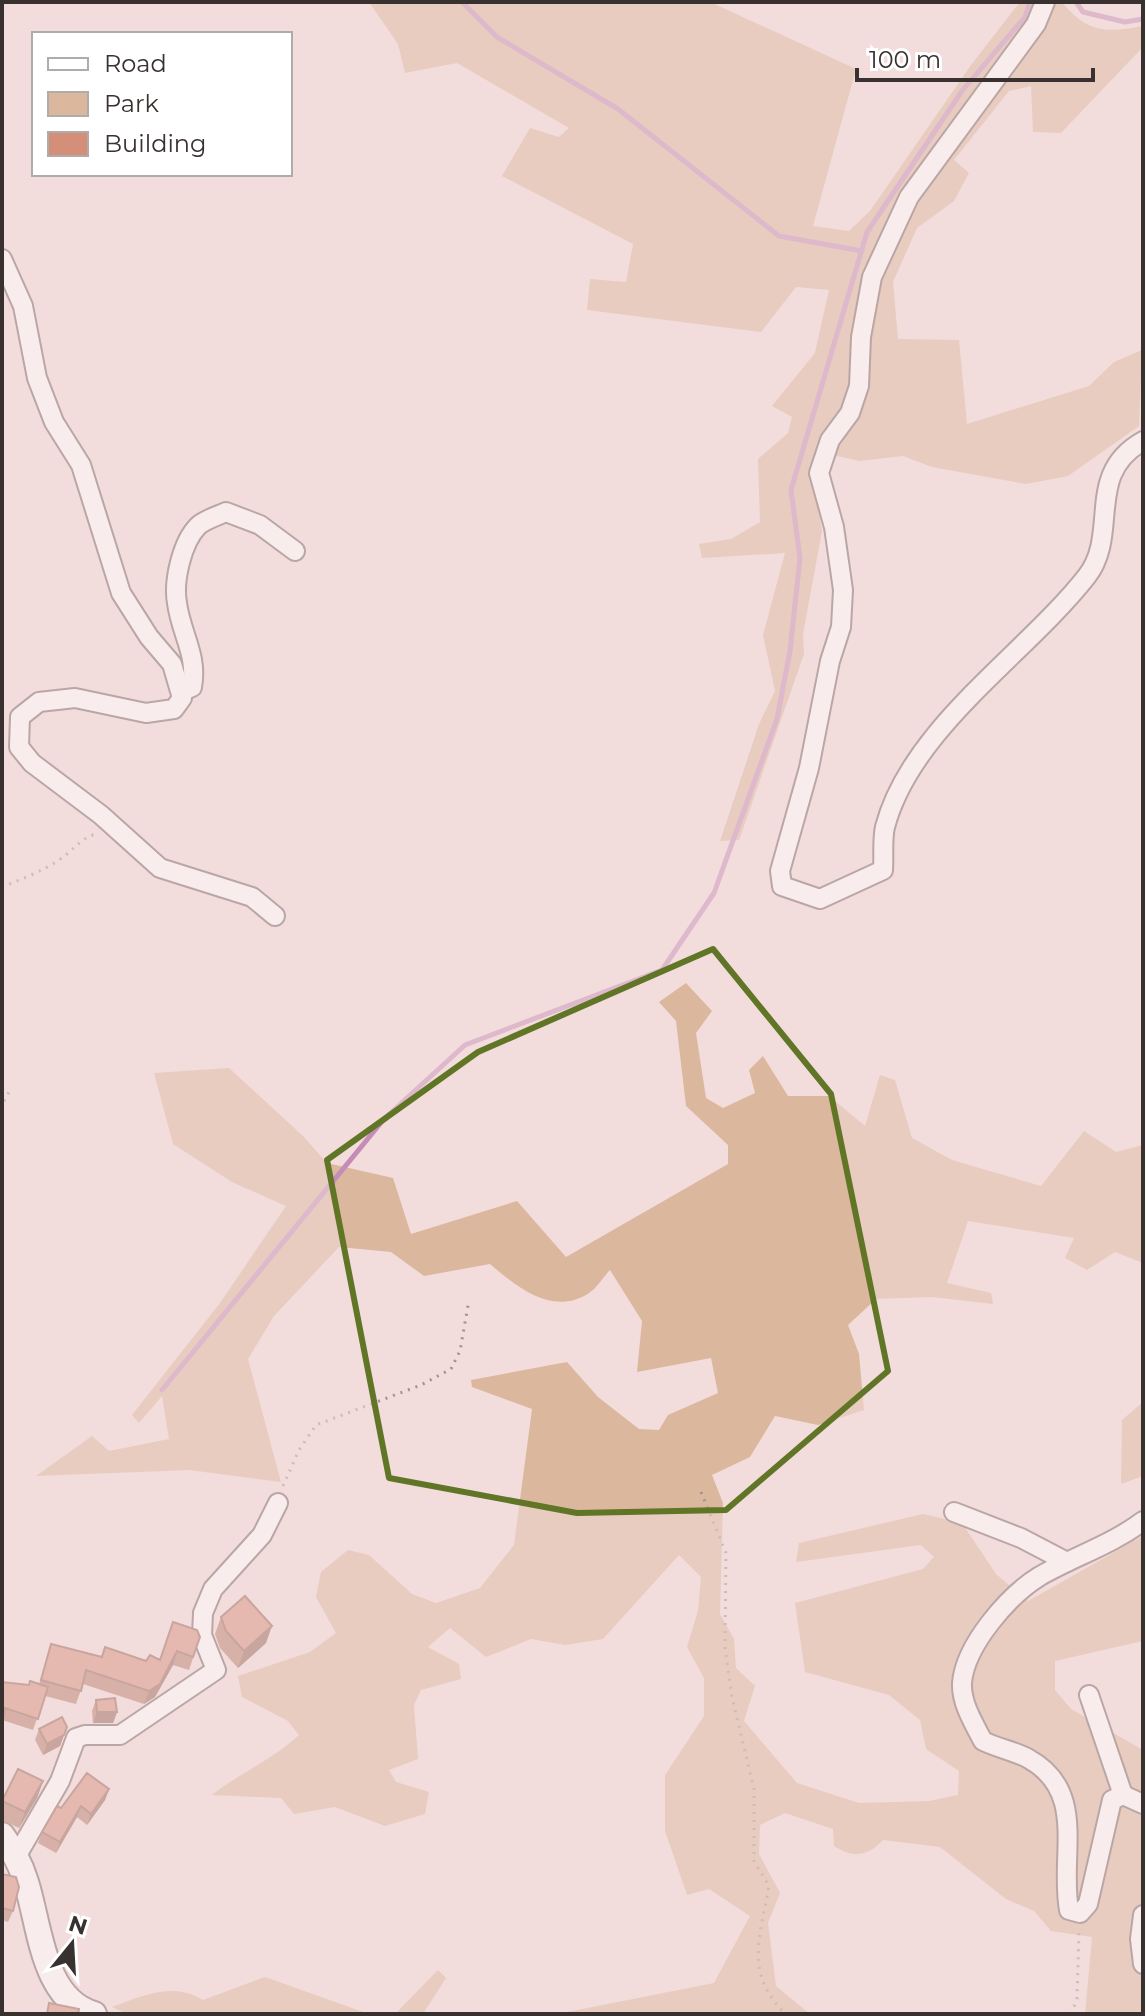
<svg xmlns="http://www.w3.org/2000/svg" width="1145" height="2016" font-family="Montserrat,sans-serif">
	<style>
		.green { fill: #dbb89d }
		.lines { fill: none; stroke-linecap: round; stroke-linejoin: round }
		.stream { stroke: #c58cb7; stroke-width: 5 }
		.minor-casing { stroke: #786464; stroke-width: 22 }
		.major-casing { stroke: #786464; stroke-width: 28 }
		.path { stroke: #a39292; stroke-width: 3; stroke-dasharray: 2 6; stroke-linecap: butt }
		.minor { stroke: #fff; stroke-width: 18 }
		.major { stroke: #fff; stroke-width: 24 }
		.wall { fill: #b67b67 }
		.shaded-wall { fill: #946454 }
		.building { fill: #d48f78; stroke: #946454; stroke-width: 2 }
		.marked { fill: none; stroke: #607525; stroke-width: 6; stroke-linejoin: round }
	</style>
	<rect width="100%" height="100%" fill="#f2dcdc"/>
	<!-- green -->
	<g class="green">
		<path d="M369 2H710L856 69 813 226 849 231 870 211 971 65 1020 2H1062C1087 33 1106 33 1143 26V47L1061 133 1033 132 1031 86 1009 91 954 160 969 173 954 201 917 228 893 282 898 339 959 340 967 424 1089 386 1114 362 1142 350 1139 426 1068 476 1026 484 932 467 903 456 860 461 818 452 814 481 822 531 803 634 804 654 739 840 720 841 759 724 775 691 763 635 785 553 702 558 699 544 731 539 760 522 758 459 788 433 792 417 772 406 815 353 829 290 796 287 761 332 587 310 590 279 626 282 633 244 502 176 530 128 559 137 569 128 457 63 405 73 398 44Z"/>
		<path d="M686 983 712 1011 696 1033 706 1098 723 1108 755 1093 749 1070 763 1056 788 1096H829L865 1126 880 1075 895 1080 912 1138 952 1160 1041 1186 1084 1131 1116 1152 1143 1145V1263L1115 1252 1087 1270 1065 1258 1074 1238 968 1221 947 1283 991 1293 993 1304 932 1297 876 1299 848 1325 859 1354 864 1410 818 1425 775 1416 750 1457 712 1475 723 1503 720 1614 734 1639 736 1668 755 1686 744 1721 797 1783 859 1803 929 1801 958 1795 959 1771 926 1749 920 1720 889 1695 805 1672 795 1603 923 1569 934 1557 921 1545 796 1562 799 1543 923 1514 962 1523 996 1574 1028 1601 1143 1536V1641L1055 1661V1690L1071 1709 1143 1750V2014H1085L1092 1937 1051 1931 1034 1911 1006 1899 940 1847 883 1840C867 1857 853 1858 834 1846L833 1829 785 1813 760 1825 759 1854 780 1893 768 1923 776 1986 810 2014H557L714 1983 750 1916 709 1889 687 1895 665 1831V1775L704 1716V1678L687 1647 698 1611 701 1577 679 1555 603 1639 565 1645 531 1639 486 1657 450 1628 428 1647 459 1664 461 1679 421 1690 414 1705 418 1759 389 1770 396 1782 429 1792 425 1814 385 1826 335 1807 294 1814 281 1798 212 1795C241 1772 272 1760 299 1735L288 1721 242 1697 238 1676 310 1652 336 1633 316 1597 321 1572 348 1550 369 1555 412 1594 436 1603 480 1588 514 1545 532 1409 472 1387 471 1380 567 1362 598 1397 639 1429 659 1430 668 1415 718 1393 711 1358 637 1372 642 1321 610 1270C604 1276 597 1288 589 1293 553 1317 517 1287 490 1264L424 1276 391 1252 339 1247 274 1316 248 1359 281 1482 189 1470 36 1476 92 1436 109 1451 169 1439 162 1396 139 1423 132 1415 220 1303 286 1206 232 1182 173 1144 154 1073 229 1068 303 1136 327 1163 393 1178 411 1234 517 1201 566 1257 728 1164V1145L686 1106 676 1021 659 1002Z"/>
		<path d="M1143 1402V1476L1121 1484 1122 1420Z"/>
		<path d="M438 1970 446 1978 423 2014H395Z"/>
		<path d="M265 1977 369 2014H127L112 2007C142 1996 173 1981 203 2000Z"/>
	</g>
	<g class="lines">
		<!-- stream -->
		<g class="stream">
			<path d="M462 2 497 37 618 109 779 236 862 251"/>
			<path d="M1076 2 1083 12 1125 22 1143 19"/>
			<path d="M162 1390 384 1119 465 1045 662 970 714 893 777 719 790 651 800 558 791 490 867 232 962 91 1025 17 1030 2"/>
		</g>
		<!-- minor casing -->
		<g class="minor-casing">
			<g id="minor">
				<path d="M1045 2 1036 24 909 197 872 277 861 337 859 386 850 413 830 440 819 473 834 527 843 590 841 627 830 661 809 768 780 871 782 886 820 899 883 870C884 856 882 840 885 827 911 728 1025 655 1087 576 1120 533 1084 474 1143 441"/>
				<path d="M2 259 23 306 37 378 54 422 81 465 121 593 149 637 172 664 182 698 174 709 146 713 75 698 39 702 20 717 19 747 32 763 101 815 160 868 252 897 275 916"/>
				<path d="M181 692 192 687C198 655 181 634 177 603 173 581 182 542 198 526 204 520 217 516 226 512L260 525 295 551"/>
				<path d="M954 1512 1021 1538 1067 1562"/>
				<path d="M1143 1521C1111 1545 1075 1556 1040 1576 1009 1595 965 1645 962 1683 961 1703 974 1724 983 1741 997 1748 1015 1751 1029 1759 1088 1792 1059 1856 1069 1910L1080 1913 1088 1904 1112 1800 1123 1795 1143 1804"/>
				<path d="M1089 1695 1123 1795"/>
				<path d="M16 1857 60 1781 76 1738 85 1735H120L216 1670 202 1635 203 1613 213 1589 262 1535 278 1503"/>
				<path d="M1143 1915 1140 1939 1143 1964"/>
			</g>
		</g>
		<!-- major casing -->
		<g class="major-casing">
			<path id="major" d="M2 1835C12 1849 20 1863 25 1879 40 1922 41 1999 94 2014"/>
		</g>
		<!-- path -->
		<g class="path">
			<path d="M2 887C24 878 49 869 67 854 77 846 80 840 93 835L99 837"/>
			<path d="M2 1089 9 1092 2 1105"/>
			<path d="M283 1486 299 1450 316 1425 421 1385 451 1369 460 1351 469 1300"/>
			<path d="M701 1492 726 1553 725 1647 732 1697 754 1789V1861L769 1886C760 1938 744 1972 785 2014"/>
			<path d="M1071 2014 1077 1999 1079 1929"/>
		</g>
		<!-- minor -->
		<use href="#minor" class="minor"/>
		<!-- major -->
		<use href="#major" class="major"/>
	</g>
	<!-- wall -->
	<g class="wall">
		<path d="M221 1617 266 1643 238 1668 220 1648 215 1634Z"/>
		<path d="M200 1637 189 1670 173 1665 155 1697 144 1704 83 1684 76 1704 45 1696 33 1730 2 1720V1682L29 1685 39 1684 51 1644 102 1657 146 1661 160 1660Z"/>
		<path d="M96 1700 117 1712 113 1723H93L92 1711Z"/>
		<path d="M67 1727 60 1746 43 1755 35 1740 39 1729Z"/>
		<path d="M43 1781 37 1798 19 1828 2 1820V1801Z"/>
		<path d="M109 1789 105 1800 87 1825 77 1817 56 1853 38 1843 42 1832 61 1808Z"/>
		<path d="M2 1874 13 1911 8 1922 2 1920Z"/>
	</g>
	<!-- shaded-wall -->
	<g class="shaded-wall">
		<path d="M272 1626 266 1643 238 1668 244 1651Z"/>
		<path d="M177 1651 173 1665 155 1697 144 1704 149 1691Z"/>
		<path d="M97 1712H117L113 1723H93Z"/>
		<path d="M64 1735 60 1746 43 1755 47 1744Z"/>
		<path d="M43 1781 37 1798 19 1828 25 1812Z"/>
		<path d="M109 1789 105 1800 87 1825 91 1814Z"/>
		<path d="M81 1806 77 1817 56 1853 60 1842Z"/>
	</g>
	<!-- building -->
	<g class="building">
		<path d="M245 1596 272 1626 244 1651 226 1631 221 1617Z"/>
		<path d="M173 1622 197 1630 200 1637 193 1657 177 1651 160 1684 149 1691 86 1670 81 1691 41 1680 51 1644 102 1657 105 1647 146 1661 150 1655 160 1660Z"/>
		<path d="M30 1681 48 1687 38 1719 5 1708 4 1714H2V1682L29 1685Z"/>
		<path d="M115 1698 117 1712H97L96 1700Z"/>
		<path d="M62 1717 67 1727 64 1735 47 1744 39 1729Z"/>
		<path d="M18 1769 43 1781 25 1812 2 1801Z"/>
		<path d="M87 1773 109 1789 91 1814 81 1806 60 1842 42 1832 57 1806 61 1808Z"/>
		<path d="M2 1874 16 1877 19 1887 13 1911 2 1908Z"/>
		<path d="M49 2003 79 2009 78 2014H47Z"/>
	</g>
	<!-- marked area -->
	<path d="M0 0H1145V2016H0ZM713 949 831 1094 888 1371 726 1510 577 1513 389 1478 327 1160 478 1052Z" fill="#f2dcdc" fill-opacity=".55" fill-rule="evenodd"/>
	<path class="marked" d="M713 949 831 1094 888 1371 726 1510 577 1513 389 1478 327 1160 478 1052Z"/>
	<!-- border -->
	<rect width="1145" height="2016" fill="none" stroke="#393030" stroke-width="8"/>
	<!-- legend -->
	<rect x="32" y="32" width="260" height="144" fill="#ffffff" stroke="#b0acac" stroke-width="2"/>
	<rect x="48" y="58" width="40" height="12" fill="#ffffff" stroke="#b0acac" stroke-width="2"/>
	<text x="104" y="72" font-size="24" fill="#393030">Road</text>
	<rect x="48" y="92" width="40" height="24" fill="#dbb89d" stroke="#b0acac" stroke-width="2"/>
	<text x="104" y="112" font-size="24" fill="#393030">Park</text>
	<rect x="48" y="132" width="40" height="24" fill="#d48f78" stroke="#b0acac" stroke-width="2"/>
	<text x="104" y="152" font-size="24" fill="#393030">Building</text>
	<!-- north arrow -->
	<g transform="translate(72 1944) rotate(18)" stroke="#ffffff" stroke-width="6" paint-order="stroke">
	<path d="M0-6L14 30L0 20L-14 30Z" fill="#393030"/>
	<text y="-12" font-size="22" font-weight="bold" text-anchor="middle" fill="#393030">N</text>
	</g>
	<!-- scale -->
	<path d="M857 68v12h236v-12" fill="none" stroke="#393030" stroke-width="4"/>
	<text x="869" y="68" font-size="24" fill="#393030" stroke="#ffffff" stroke-width="6" paint-order="stroke">100 m</text>
</svg>
